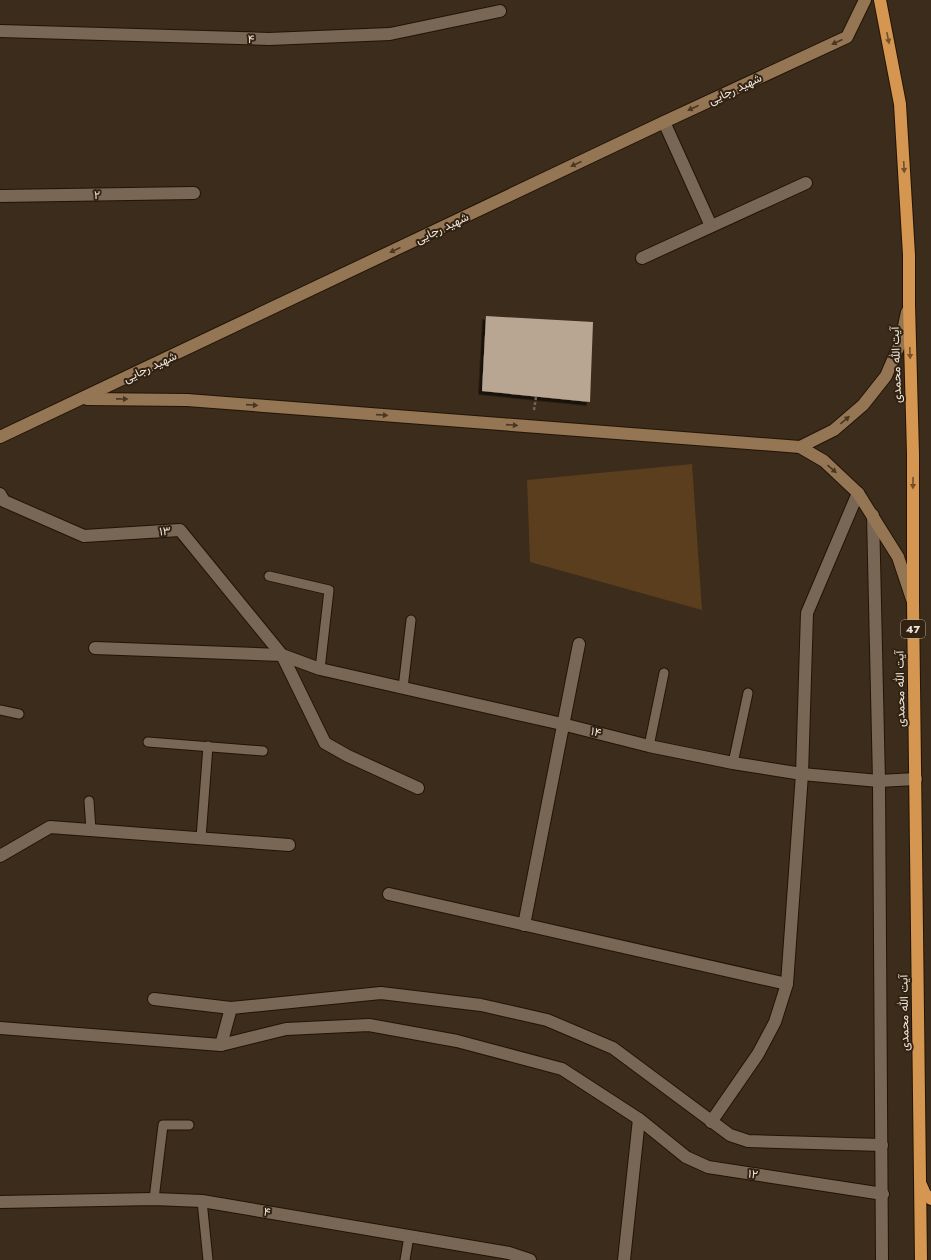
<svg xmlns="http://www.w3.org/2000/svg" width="931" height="1260" font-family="Jost,Vazirmatn,sans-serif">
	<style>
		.green { fill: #5a3e1d }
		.building { fill: #b9a692; filter: url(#shadow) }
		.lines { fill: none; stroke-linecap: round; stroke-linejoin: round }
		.lane-casing { stroke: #221405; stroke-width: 11 }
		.street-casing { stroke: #221405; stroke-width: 14 }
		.secondary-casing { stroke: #221405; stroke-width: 14 }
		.highway-casing { stroke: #221405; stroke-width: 14 }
		.path { stroke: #716455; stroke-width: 2.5; stroke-dasharray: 3 2; stroke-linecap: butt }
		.lane { stroke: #796755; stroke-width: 9 }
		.street { stroke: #796755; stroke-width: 12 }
		.secondary { stroke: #947554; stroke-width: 12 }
		.highway { stroke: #d49650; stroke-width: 12 }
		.oneway { fill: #72502b }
		.oneway2 { fill: #4a3722 }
		.labels { text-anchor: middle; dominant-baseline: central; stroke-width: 4; stroke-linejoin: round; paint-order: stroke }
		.shield { fill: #312212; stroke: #b6aa9f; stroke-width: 1 }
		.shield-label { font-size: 11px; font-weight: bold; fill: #efe5db }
		.street-label { font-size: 12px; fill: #efe5db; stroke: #312212 }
	</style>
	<defs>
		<filter id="shadow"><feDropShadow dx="-3.5" dy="3.5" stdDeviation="0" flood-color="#0009"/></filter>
	</defs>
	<rect width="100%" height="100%" fill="#3b2c1b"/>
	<!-- green -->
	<path class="green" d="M692 464 702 610 530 562 527 480Z"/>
	<!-- building -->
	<path class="building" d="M486 316 593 322 590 402 482 391Z"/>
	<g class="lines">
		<!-- lane casing -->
		<g class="lane-casing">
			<g id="lane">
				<path d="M269 576 329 590 320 669"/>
				<path d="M403 688 411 620"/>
				<path d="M0 710 19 714"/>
				<path d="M148 742 263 751"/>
				<path d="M649 746 664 673"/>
				<path d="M733 763 748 693"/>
				<path d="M89 801 91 830"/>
				<path d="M201 838 208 746"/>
				<path d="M154 1199 163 1125H189"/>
				<path d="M202 1201 208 1260"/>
				<path d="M405 1260 409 1236"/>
			</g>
		</g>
		<!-- street casing -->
		<g class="street-casing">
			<g id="street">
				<path d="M0 31 269 39 390 34 500 11"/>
				<path d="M664 122 711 226"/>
				<path d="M0 196 194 193"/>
				<path d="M642 258 806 183"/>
				<path d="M0 494 4 501 84 536 180 530 282 655 325 743 348 756 418 788"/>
				<path d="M873 515 879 781 882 1260"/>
				<path d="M95 648 282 655 320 669 562 724 649 746 733 763 802 774 879 781 916 779"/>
				<path d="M0 856 50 827 289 845"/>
				<path d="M389 894 787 984"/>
				<path d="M524 925 579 644"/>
				<path d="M154 999 231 1008 381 993 481 1005 547 1020 613 1048 730 1135 748 1141 882 1145"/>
				<path d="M0 1028 221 1045 286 1029 369 1025 457 1041 562 1069 639 1119 686 1157 708 1167 883 1194"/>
				<path d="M221 1045 231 1008"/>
				<path d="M711 1122 758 1054 775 1022 787 984 802 774 807 613 858 493"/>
				<path d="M0 1202 154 1199 202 1201 509 1253 530 1260"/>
				<path d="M624 1260 639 1119"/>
			</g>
		</g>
		<!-- secondary casing -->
		<g class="secondary-casing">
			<g id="secondary">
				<path d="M87 399 187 400 800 447 824 461 858 493 898 557 912 599"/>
				<path d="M0 437 664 122 847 37 865 0"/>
				<path d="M800 447 834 430 863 405 886 376 901 341 907 312"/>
			</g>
		</g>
		<!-- highway casing -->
		<g class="highway-casing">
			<g id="highway">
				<path d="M880 0 900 104 909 255V304L913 454V602L921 1260"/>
				<path d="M921 1185 925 1194 931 1199"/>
			</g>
		</g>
		<!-- path -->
		<path class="path" d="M534 410 536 397"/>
		<!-- lane -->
		<use href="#lane" class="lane"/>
		<!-- street -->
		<use href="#street" class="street"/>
		<!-- secondary -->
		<use href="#secondary" class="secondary"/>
		<!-- highway -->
		<use href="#highway" class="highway"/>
	</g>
	<!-- one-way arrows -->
	<defs><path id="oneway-solid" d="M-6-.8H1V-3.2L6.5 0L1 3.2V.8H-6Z"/></defs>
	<g class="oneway">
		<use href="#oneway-solid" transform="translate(888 38) rotate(79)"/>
		<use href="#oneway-solid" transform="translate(904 167) rotate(87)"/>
		<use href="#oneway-solid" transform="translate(910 353) rotate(88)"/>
		<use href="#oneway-solid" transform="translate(913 483) rotate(91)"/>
	</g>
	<g class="oneway2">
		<use href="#oneway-solid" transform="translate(837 42) rotate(155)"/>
		<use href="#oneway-solid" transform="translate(693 108) rotate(155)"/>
		<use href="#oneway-solid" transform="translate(576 164) rotate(155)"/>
		<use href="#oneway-solid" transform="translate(395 250) rotate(155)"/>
		<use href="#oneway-solid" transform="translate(122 399) rotate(1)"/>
		<use href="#oneway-solid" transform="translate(252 405) rotate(4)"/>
		<use href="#oneway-solid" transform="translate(382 415) rotate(4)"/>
		<use href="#oneway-solid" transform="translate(845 420) rotate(-40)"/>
		<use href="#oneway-solid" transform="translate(512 425) rotate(4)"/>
		<use href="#oneway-solid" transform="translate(832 469) rotate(41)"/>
	</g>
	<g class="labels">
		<!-- shield labels -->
		<rect class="shield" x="901" y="620" width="24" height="18" rx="3"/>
		<g class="shield-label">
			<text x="913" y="629">47</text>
		</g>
		<!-- street labels -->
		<g class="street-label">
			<text transform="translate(251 39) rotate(2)">۴</text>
			<text transform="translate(735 89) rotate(-25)">شهید رجایی</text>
			<text transform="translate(97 195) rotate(-1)">۲</text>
			<text transform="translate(442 228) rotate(-25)">شهید رجایی</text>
			<text transform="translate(896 365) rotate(-92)">آیت الله محمدی</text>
			<text transform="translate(150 367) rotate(-25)">شهید رجایی</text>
			<text transform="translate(165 531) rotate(-4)">۱۳</text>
			<text transform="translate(900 689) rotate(-91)">آیت الله محمدی</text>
			<text transform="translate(596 732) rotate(14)">۱۴</text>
			<text transform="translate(904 1013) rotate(-91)">آیت الله محمدی</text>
			<text transform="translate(753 1174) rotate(9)">۱۲</text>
			<text transform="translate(267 1212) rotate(10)">۴</text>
		</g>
	</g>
</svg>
